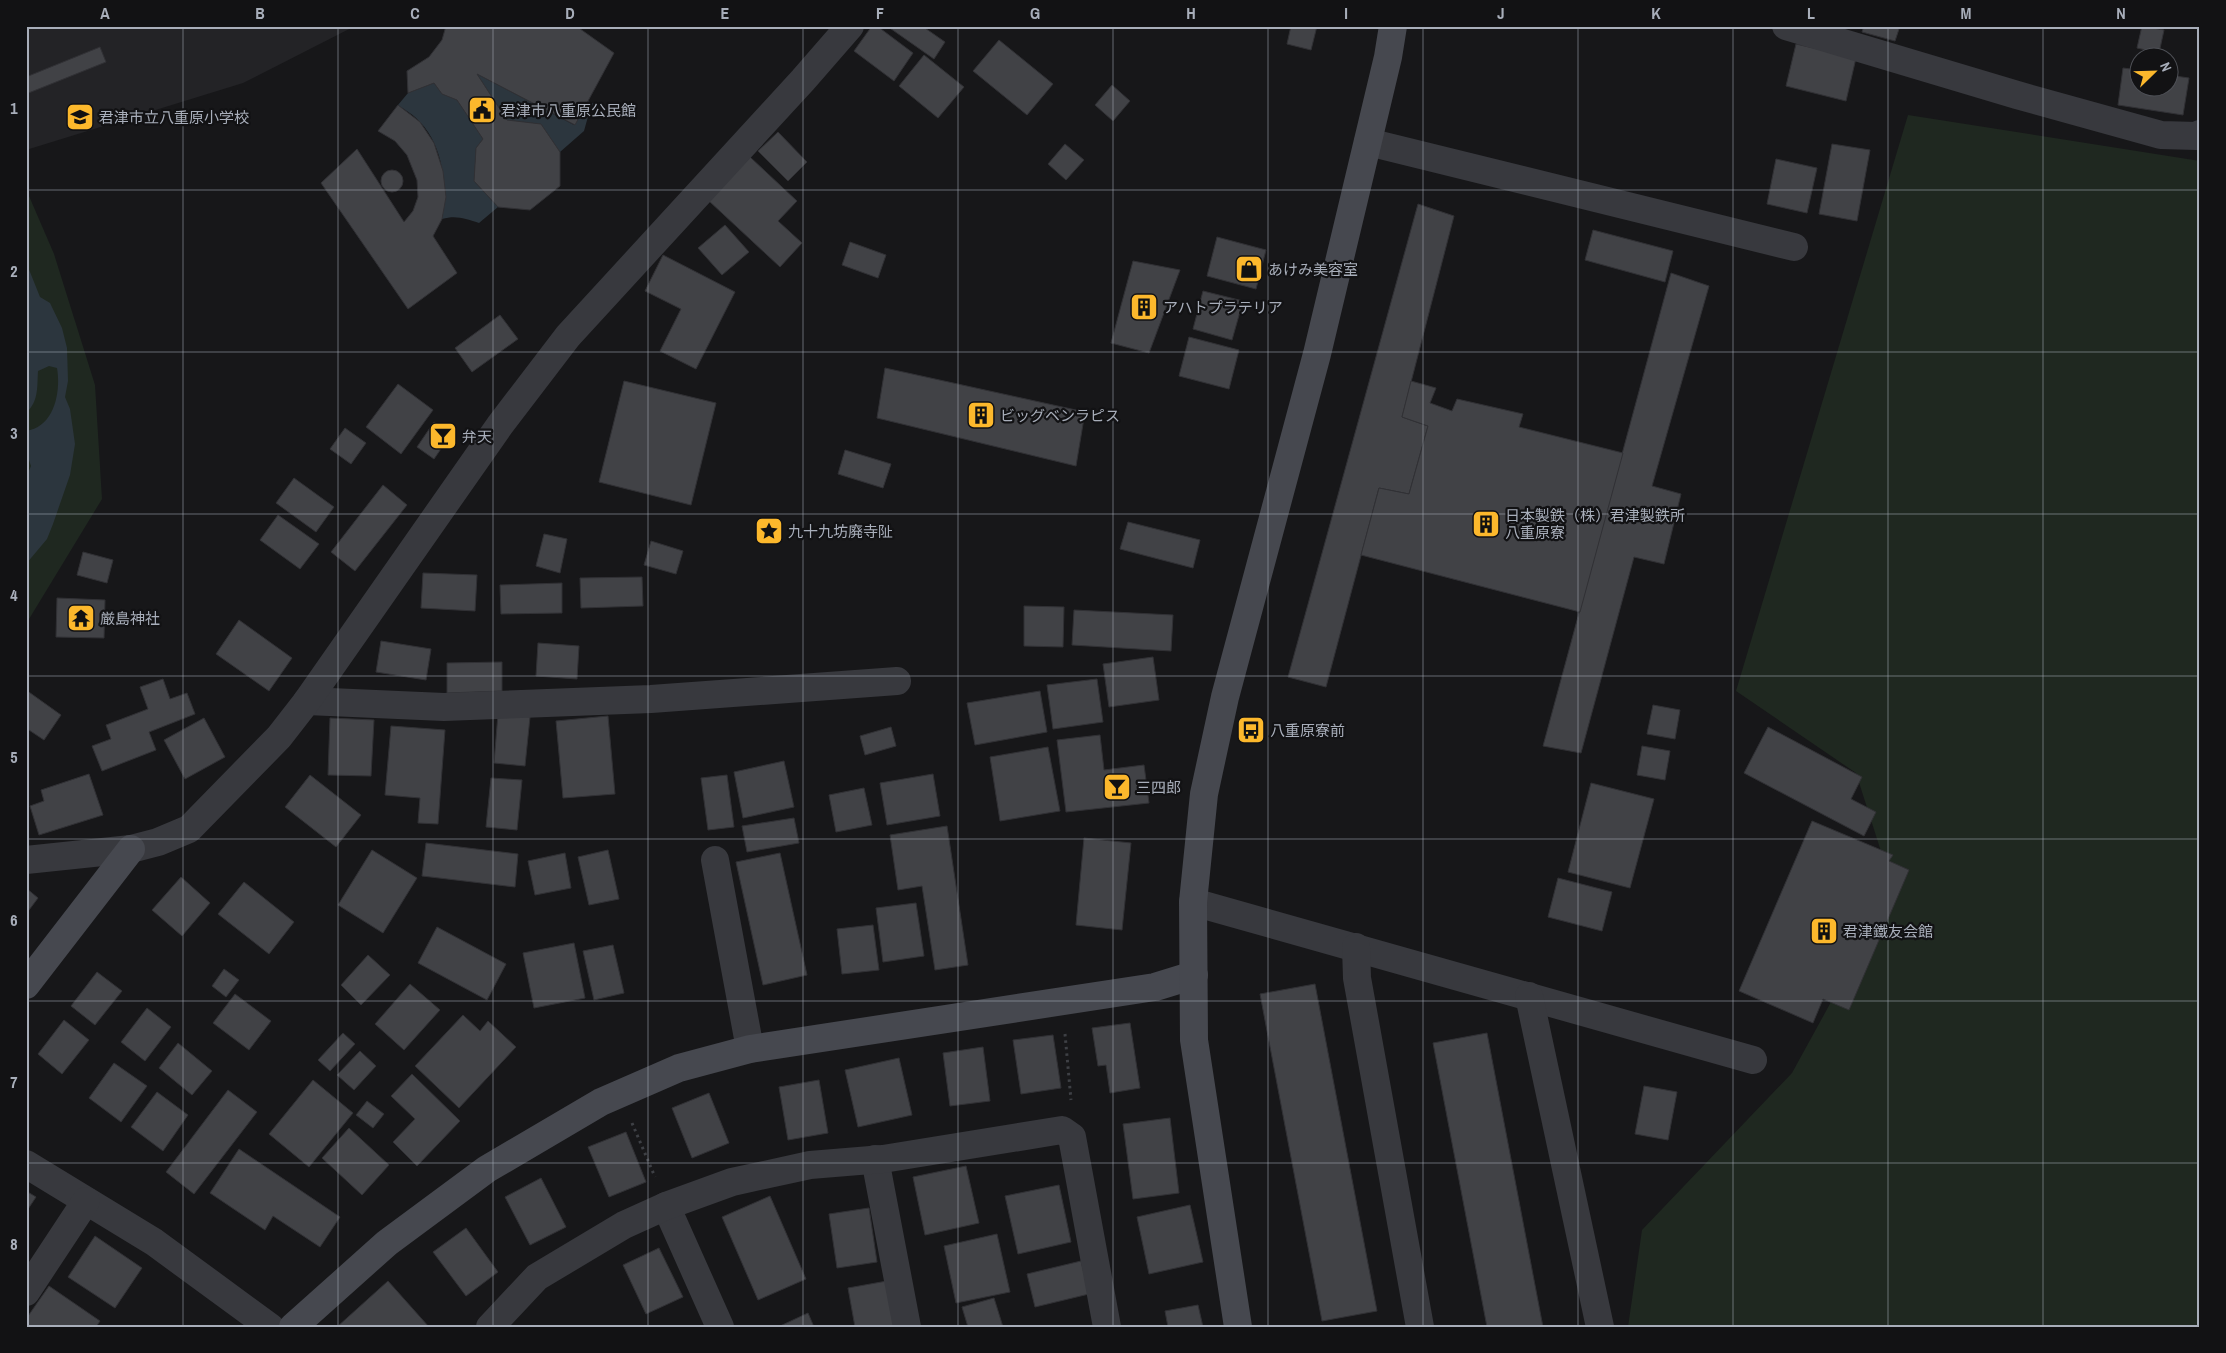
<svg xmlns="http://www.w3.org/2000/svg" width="2226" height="1353" font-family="'Archivo Narrow','Noto Sans JP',sans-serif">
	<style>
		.built { fill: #232326 }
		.green { fill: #1f2820 }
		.water { fill: #2c363e }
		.building { fill: #414246; stroke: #313135 }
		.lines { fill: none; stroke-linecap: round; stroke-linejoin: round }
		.path { stroke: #3e4045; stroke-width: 3; stroke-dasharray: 2.5 4; stroke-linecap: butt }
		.street { stroke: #38393e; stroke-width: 28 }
		.secondary { stroke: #46484f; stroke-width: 28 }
		.grid { fill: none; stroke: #a8aeba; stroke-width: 1; stroke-opacity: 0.55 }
		.labels { text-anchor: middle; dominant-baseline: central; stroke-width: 4.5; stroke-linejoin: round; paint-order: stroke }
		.poi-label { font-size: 15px; fill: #a8aeba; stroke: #121214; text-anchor: start }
		.neatline { fill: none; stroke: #a8aeba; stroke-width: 2 }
		.grid-label { font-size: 16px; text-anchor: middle; font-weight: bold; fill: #a8aeba }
	</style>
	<rect width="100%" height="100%" fill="#171719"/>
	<!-- built -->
	<path class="built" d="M26 26H355L243 83 26 150Z"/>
	<!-- green -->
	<g class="green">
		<path d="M1908 115 2200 161V1327H1628L1642 1230 1792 1073 1893 889 1856 773 1736 691Z"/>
		<path d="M26 189 54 254 95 385 102 499 26 624Z"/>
	</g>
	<!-- water -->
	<g class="water">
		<path d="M477 74 574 125 588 101 596 105 589 113 584 131 560 152 541 124 507 120Z"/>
		<path d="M434 83 442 94 457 100 483 139 476 148 474 181 498 207 479 223C465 219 457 215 442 219 447 187 444 147 420 122 414 115 405 110 398 105L408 93Z"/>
		<path d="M26 262 40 297 50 303 62 328 67 348 68 381 65 397 70 409 75 444 70 475 53 524 47 539 26 564V478L31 466 26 451V431C55 427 61 391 57 368L49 366 38 371C37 387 39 401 26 413Z"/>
	</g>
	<!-- building -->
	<g class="building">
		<path d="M446 26H576L614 53 575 125 477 74 507 120 541 124 560 152V186L530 210 498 207 474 181 476 148 483 139 457 100 442 94 434 83 408 93 407 71 429 57 442 40Z"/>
		<path d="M872 26H877L913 53 894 81 854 51Z"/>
		<path d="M887 26H922L945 42 934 59Z"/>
		<path d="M1291 26H1317L1311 50 1287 44Z"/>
		<path d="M1864 26H1900L1895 41 1862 32Z"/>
		<path d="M2142 26 2164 30 2159 53 2137 48Z"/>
		<path d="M999 40 1053 84 1027 115 973 71Z"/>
		<path d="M1796 44 1856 58 1846 101 1786 86Z"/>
		<path d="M100 47 106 62 26 94V77Z"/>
		<path d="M924 55 964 87 938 118 899 86Z"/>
		<path d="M2123 68 2138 70V88H2168V75L2189 78 2183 115 2118 105Z"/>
		<path d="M1112 85 1130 101 1113 121 1095 105Z"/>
		<path d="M398 105 420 122 434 143 443 171 446 197 442 219 433 236 457 273 408 309 321 183 357 149 404 222 413 211 418 197 417 180 407 155 395 141 378 131Z"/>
		<path d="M778 132 807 162 788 181 758 151Z"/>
		<path d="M1065 144 1084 160 1066 180 1048 164Z"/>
		<path d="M1832 144 1870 150 1857 221 1819 214Z"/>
		<path d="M750 157 797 201 778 221 802 243 780 267 709 201Z"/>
		<path d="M1776 159 1817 168 1807 213 1767 204Z"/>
		<circle cx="392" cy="181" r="11"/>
		<path d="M1418 204 1454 216 1402 417 1428 426 1409 494 1379 488 1326 687 1288 677Z"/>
		<path d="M725 225 749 252 722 275 698 248Z"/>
		<path d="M1593 230 1673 251 1665 282 1585 260Z"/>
		<path d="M1217 237 1266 250 1256 289 1207 276Z"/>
		<path d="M850 242 886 255 878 278 842 265Z"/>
		<path d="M663 255 735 292 696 369 660 351 681 309 645 291Z"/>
		<path d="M1133 261 1180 270 1149 353 1111 343Z"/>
		<path d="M1671 273 1709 286 1652 486 1681 494 1664 564 1634 557 1581 753 1543 746Z"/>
		<path d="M1203 291 1243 301 1232 340 1193 329Z"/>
		<path d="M500 315 518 339 472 372 455 348Z"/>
		<path d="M1189 337 1239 350 1229 389 1179 376Z"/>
		<path d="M885 368 1085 412 1076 466 877 418Z"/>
		<path d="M624 381 716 403 691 505 599 482Z"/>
		<path d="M1411 381 1436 388 1430 403 1452 411 1457 399 1523 414 1519 427 1623 453 1580 612 1361 555 1379 488 1409 494 1428 426 1402 417Z"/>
		<path d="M398 384 433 410 401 454 366 427Z"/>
		<path d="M434 422 451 434 434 459 417 447Z"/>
		<path d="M345 428 366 443 351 464 330 449Z"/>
		<path d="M845 450 891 464 883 488 838 474Z"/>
		<path d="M294 478 334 507 316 532 276 503Z"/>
		<path d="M383 485 407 505 355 571 331 552Z"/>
		<path d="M278 515 319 544 300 569 260 540Z"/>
		<path d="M1128 522 1200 540 1193 568 1120 549Z"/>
		<path d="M544 534 567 539 560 573 536 566Z"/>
		<path d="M651 541 683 551 676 574 644 565Z"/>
		<path d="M83 552 113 560 107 583 77 575Z"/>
		<path d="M423 573 477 575 475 611 421 608Z"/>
		<path d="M642 577 643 606 581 608 580 578Z"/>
		<path d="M562 583V613L501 614 500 585Z"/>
		<path d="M57 598 105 600 104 638 56 637Z"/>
		<path d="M1024 606 1064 607 1063 647 1024 646Z"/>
		<path d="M1074 610 1173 615 1171 651 1072 645Z"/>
		<path d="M239 620 292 658 269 691 216 654Z"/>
		<path d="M381 641 431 649 426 680 376 672Z"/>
		<path d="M538 643 579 646 577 679 536 676Z"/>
		<path d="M1153 657 1159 700 1109 707 1103 664Z"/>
		<path d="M502 662V691L447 693V663Z"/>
		<path d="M163 679 170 699 187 693 195 714 149 732 156 750 102 771 92 746 111 739 106 725 148 709 140 687Z"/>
		<path d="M1097 679 1103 722 1053 729 1047 685Z"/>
		<path d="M26 690 61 715 44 740 26 728Z"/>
		<path d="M1040 691 1047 732 975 745 967 703Z"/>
		<path d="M1653 705 1680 710 1675 739 1647 734Z"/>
		<path d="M498 714 530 717 525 766 494 763Z"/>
		<path d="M608 716 615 794 563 798 556 721Z"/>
		<path d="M204 718 225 757 185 779 164 740Z"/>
		<path d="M330 718 374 720 371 776 328 775Z"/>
		<path d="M391 726 445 730 438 824 418 823 420 798 385 795Z"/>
		<path d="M891 727 896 746 865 755 860 736Z"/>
		<path d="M1768 727 1862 777 1851 799 1876 812 1864 836 1744 773Z"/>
		<path d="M1100 735 1104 770 1144 765 1149 803 1066 812 1057 740Z"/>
		<path d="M1642 746 1670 751 1665 780 1637 775Z"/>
		<path d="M1048 747 1060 811 1000 821 990 757Z"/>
		<path d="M784 761 794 807 743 818 734 772Z"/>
		<path d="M89 774 103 815 39 835 30 806 44 801 41 790Z"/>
		<path d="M933 774 940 816 887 825 880 783Z"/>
		<path d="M310 775 361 815 336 847 285 807Z"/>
		<path d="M727 775 734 827 708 830 701 778Z"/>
		<path d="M491 778 522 780 517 830 486 827Z"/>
		<path d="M1591 783 1654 799 1630 888 1568 872Z"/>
		<path d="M864 788 872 825 836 832 829 795Z"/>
		<path d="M794 818 799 843 747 852 742 826Z"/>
		<path d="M1812 821 1893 855 1889 861 1909 870 1849 1010 1823 999 1813 1023 1739 991Z"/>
		<path d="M947 826 968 965 935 970 922 886 898 890 890 835Z"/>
		<path d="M1084 838 1131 843 1122 930 1076 925Z"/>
		<path d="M426 843 518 854 515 887 422 876Z"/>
		<path d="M372 850 417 878 383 933 338 905Z"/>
		<path d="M608 850 619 899 589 905 578 857Z"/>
		<path d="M565 853 571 888 535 895 528 861Z"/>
		<path d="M780 853 807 975 763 985 736 862Z"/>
		<path d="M181 877 210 903 182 936 152 910Z"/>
		<path d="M1558 878 1612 892 1602 931 1548 917Z"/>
		<path d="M244 882 294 922 269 954 218 914Z"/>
		<path d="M26 888 38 898 26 914Z"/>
		<path d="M916 903 924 956 883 962 876 908Z"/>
		<path d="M873 925 879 970 842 974 837 929Z"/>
		<path d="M437 927 506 964 487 1000 418 963Z"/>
		<path d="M574 943 585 998 534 1008 523 953Z"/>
		<path d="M613 945 624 993 594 1000 583 951Z"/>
		<path d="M368 955 390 975 361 1005 341 985Z"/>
		<path d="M224 969 239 980 226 997 212 986Z"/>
		<path d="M97 972 122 991 95 1025 71 1006Z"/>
		<path d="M410 984 440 1010 404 1050 375 1024Z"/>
		<path d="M1315 984 1377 1311 1322 1321 1260 994Z"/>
		<path d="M235 994 271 1021 249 1050 213 1023Z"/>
		<path d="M147 1008 171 1027 145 1061 121 1042Z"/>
		<path d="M463 1015 480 1031 488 1021 516 1047 459 1108 415 1066Z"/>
		<path d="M64 1020 89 1040 62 1074 38 1054Z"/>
		<path d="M1130 1023 1140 1088 1110 1093 1106 1065 1098 1066 1092 1028Z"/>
		<path d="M343 1033 355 1044 330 1071 318 1060Z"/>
		<path d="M1487 1033 1543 1327H1487L1433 1043Z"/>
		<path d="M1053 1035 1061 1088 1021 1094 1013 1040Z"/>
		<path d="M178 1043 212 1071 192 1095 159 1068Z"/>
		<path d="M983 1047 990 1101 950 1106 943 1053Z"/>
		<path d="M360 1051 376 1066 354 1090 337 1075Z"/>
		<path d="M899 1058 912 1115 858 1127 845 1070Z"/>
		<path d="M114 1063 147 1086 121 1122 89 1098Z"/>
		<path d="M412 1074 460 1121 417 1166 393 1142 415 1119 391 1096Z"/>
		<path d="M313 1080 353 1113 309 1167 269 1134Z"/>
		<path d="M819 1080 828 1133 788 1140 779 1087Z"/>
		<path d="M1644 1086 1677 1092 1668 1140 1635 1134Z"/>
		<path d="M228 1090 257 1112 194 1194 166 1172Z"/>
		<path d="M157 1092 188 1115 163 1151 131 1127Z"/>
		<path d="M709 1093 729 1143 692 1158 672 1108Z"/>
		<path d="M367 1101 384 1114 373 1128 356 1115Z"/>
		<path d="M1170 1118 1179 1193 1133 1199 1123 1124Z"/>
		<path d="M349 1128 389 1165 362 1195 322 1158Z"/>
		<path d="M626 1132 646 1182 609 1197 588 1147Z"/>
		<path d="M239 1149 340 1217 320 1247 273 1216 265 1230 210 1193Z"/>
		<path d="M966 1166 979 1223 925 1235 913 1177Z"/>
		<path d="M541 1178 566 1227 530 1245 505 1197Z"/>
		<path d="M1059 1185 1071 1242 1018 1254 1005 1196Z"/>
		<path d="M26 1191 36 1197 26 1212Z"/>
		<path d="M770 1196 806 1279 758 1300 722 1217Z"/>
		<path d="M1190 1205 1203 1262 1149 1274 1137 1217Z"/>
		<path d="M869 1208 877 1262 837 1268 829 1214Z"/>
		<path d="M466 1228 498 1272 466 1296 433 1252Z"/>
		<path d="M997 1234 1010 1292 956 1303 944 1246Z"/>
		<path d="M95 1236 142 1268 115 1308 68 1277Z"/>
		<path d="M659 1248 683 1297 646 1314 623 1265Z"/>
		<path d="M1081 1261 1089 1294 1035 1307 1027 1274Z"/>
		<path d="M388 1281 429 1327H337Z"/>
		<path d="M887 1281 896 1327H855L848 1288Z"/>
		<path d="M49 1286 100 1321 96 1327H26V1319Z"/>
		<path d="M994 1298 1003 1327H968L962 1307Z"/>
		<path d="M1198 1305 1203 1327H1168L1165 1311Z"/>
		<path d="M808 1313 814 1327H778Z"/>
	</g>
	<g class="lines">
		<!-- path -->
		<g class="path">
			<path d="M1065 1034 1071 1100"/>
			<path d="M632 1123 655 1177"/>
		</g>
		<!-- street -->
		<g class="street">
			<path d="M1786 26 2017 95 2161 135 2197 136 2200 134"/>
			<path d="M1368 142 1794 247"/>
			<path d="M307 701 444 707 651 699 897 681"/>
			<path d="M26 860 131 849 158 842 189 829 279 737 307 701 500 425 568 336 803 80 850 26"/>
			<path d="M715 860 750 1049"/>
			<path d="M1193 902 1753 1060"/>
			<path d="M1356 947 1357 978 1420 1327"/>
			<path d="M1529 996 1600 1327"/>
			<path d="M875 1159 907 1327"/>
			<path d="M26 1164 154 1242 270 1327"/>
			<path d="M666 1206 720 1327"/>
			<path d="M26 1292 86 1201"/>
			<path d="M490 1327 537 1277 624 1225 666 1206 732 1182 810 1165 883 1159 1062 1130 1072 1137 1107 1327"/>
		</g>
		<!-- secondary -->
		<g class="secondary">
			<path d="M26 985 131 849"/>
			<path d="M293 1327 387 1243 487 1169 601 1102 679 1068 750 1049 1155 987 1194 975"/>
			<path d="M1238 1327 1194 1040 1193 902 1204 794 1225 697 1317 354 1388 57 1393 26"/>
		</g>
	</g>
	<!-- grid -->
	<path class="grid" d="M183 26V1327M338 26V1327M493 26V1327M648 26V1327M803 26V1327M958 26V1327M1113 26V1327M1268 26V1327M1423 26V1327M1578 26V1327M1733 26V1327M1888 26V1327M2043 26V1327M26 190H2200M26 352H2200M26 514H2200M26 676H2200M26 839H2200M26 1001H2200M26 1163H2200"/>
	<!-- icons -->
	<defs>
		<g id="civic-square" transform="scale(1.4375)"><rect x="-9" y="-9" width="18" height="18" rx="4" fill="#fcb82c" stroke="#121214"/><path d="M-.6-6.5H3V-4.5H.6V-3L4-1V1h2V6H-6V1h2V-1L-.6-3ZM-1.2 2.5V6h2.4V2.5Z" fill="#111"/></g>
		<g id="school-square" transform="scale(1.4375)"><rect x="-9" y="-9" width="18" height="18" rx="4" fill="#fcb82c" stroke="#121214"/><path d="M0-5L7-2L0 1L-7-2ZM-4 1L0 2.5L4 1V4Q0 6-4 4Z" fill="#111"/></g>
		<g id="shop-square" transform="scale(1.4375)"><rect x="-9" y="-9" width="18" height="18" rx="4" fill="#fcb82c" stroke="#121214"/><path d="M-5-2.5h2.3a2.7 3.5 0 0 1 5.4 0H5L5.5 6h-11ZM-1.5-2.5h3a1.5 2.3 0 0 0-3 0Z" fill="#111"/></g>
		<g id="building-square" transform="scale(1.4375)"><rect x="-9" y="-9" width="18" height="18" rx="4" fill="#fcb82c" stroke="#121214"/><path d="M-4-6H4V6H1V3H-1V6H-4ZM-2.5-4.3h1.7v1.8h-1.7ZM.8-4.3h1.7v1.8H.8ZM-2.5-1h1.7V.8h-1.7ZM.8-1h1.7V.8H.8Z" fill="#111"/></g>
		<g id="bar-square" transform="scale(1.4375)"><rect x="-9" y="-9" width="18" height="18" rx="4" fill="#fcb82c" stroke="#121214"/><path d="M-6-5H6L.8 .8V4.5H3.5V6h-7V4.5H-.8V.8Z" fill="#111"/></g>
		<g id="sight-square" transform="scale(1.4375)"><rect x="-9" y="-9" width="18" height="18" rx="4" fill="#fcb82c" stroke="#121214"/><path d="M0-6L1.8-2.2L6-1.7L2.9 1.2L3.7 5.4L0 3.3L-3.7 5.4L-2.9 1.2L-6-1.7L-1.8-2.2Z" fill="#111"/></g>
		<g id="temple-square" transform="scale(1.4375)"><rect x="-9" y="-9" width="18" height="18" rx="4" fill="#fcb82c" stroke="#121214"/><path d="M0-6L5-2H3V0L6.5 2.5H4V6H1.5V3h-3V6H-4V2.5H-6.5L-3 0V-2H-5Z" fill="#111"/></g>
		<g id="bus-square" transform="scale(1.4375)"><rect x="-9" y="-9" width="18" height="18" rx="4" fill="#fcb82c" stroke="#121214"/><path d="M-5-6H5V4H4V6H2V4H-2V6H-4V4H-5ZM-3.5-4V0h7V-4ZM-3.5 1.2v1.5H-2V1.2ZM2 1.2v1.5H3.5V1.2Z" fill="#111"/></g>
	</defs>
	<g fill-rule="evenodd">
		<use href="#civic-square" x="482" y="110"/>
		<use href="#school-square" x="80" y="117"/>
		<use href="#shop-square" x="1249" y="269"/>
		<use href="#building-square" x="1144" y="307"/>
		<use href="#building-square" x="981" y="415"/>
		<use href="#bar-square" x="443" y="436"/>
		<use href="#building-square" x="1486" y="524"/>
		<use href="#sight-square" x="769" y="531"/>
		<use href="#temple-square" x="81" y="618"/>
		<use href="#bus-square" x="1251" y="730"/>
		<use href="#bar-square" x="1117" y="787"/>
		<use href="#building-square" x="1824" y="931"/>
	</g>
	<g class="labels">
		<!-- poi labels -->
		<g class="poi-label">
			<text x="501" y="110">君津市八重原公民館</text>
			<text x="99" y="117">君津市立八重原小学校</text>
			<text x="1268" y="269">あけみ美容室</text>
			<text x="1163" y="307">アハトプラテリア</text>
			<text x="1000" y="415">ビッグベンラピス</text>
			<text x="462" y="436">弁天</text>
			<text x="1505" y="515">日本製鉄（株）君津製鉄所<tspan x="1505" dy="17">八重原寮</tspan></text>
			<text x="788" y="531">九十九坊廃寺阯</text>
			<text x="100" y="618">厳島神社</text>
			<text x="1270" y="730">八重原寮前</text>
			<text x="1136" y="787">三四郎</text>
			<text x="1843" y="931">君津鐵友会館</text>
		</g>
	</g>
	<!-- border -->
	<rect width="2226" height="1353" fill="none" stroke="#121214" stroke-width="55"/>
	<!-- north arrow -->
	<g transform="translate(2154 72) rotate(67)"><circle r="24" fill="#121214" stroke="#4e5056"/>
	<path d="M0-4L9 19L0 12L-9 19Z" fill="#fcb82c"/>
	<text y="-8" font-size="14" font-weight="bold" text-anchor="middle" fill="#a8aeba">N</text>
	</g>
	<rect x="28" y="28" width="2170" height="1298" class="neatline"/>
	<g class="grid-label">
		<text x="105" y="19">A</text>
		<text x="260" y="19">B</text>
		<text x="415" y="19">C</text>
		<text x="570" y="19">D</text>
		<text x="725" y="19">E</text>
		<text x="880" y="19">F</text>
		<text x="1035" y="19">G</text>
		<text x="1191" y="19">H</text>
		<text x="1346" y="19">I</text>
		<text x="1501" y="19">J</text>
		<text x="1656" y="19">K</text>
		<text x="1811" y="19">L</text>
		<text x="1966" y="19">M</text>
		<text x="2121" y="19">N</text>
		<text x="14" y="114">1</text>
		<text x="14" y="277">2</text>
		<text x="14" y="439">3</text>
		<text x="14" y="601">4</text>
		<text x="14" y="763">5</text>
		<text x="14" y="926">6</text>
		<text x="14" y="1088">7</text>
		<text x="14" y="1250">8</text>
	</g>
</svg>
